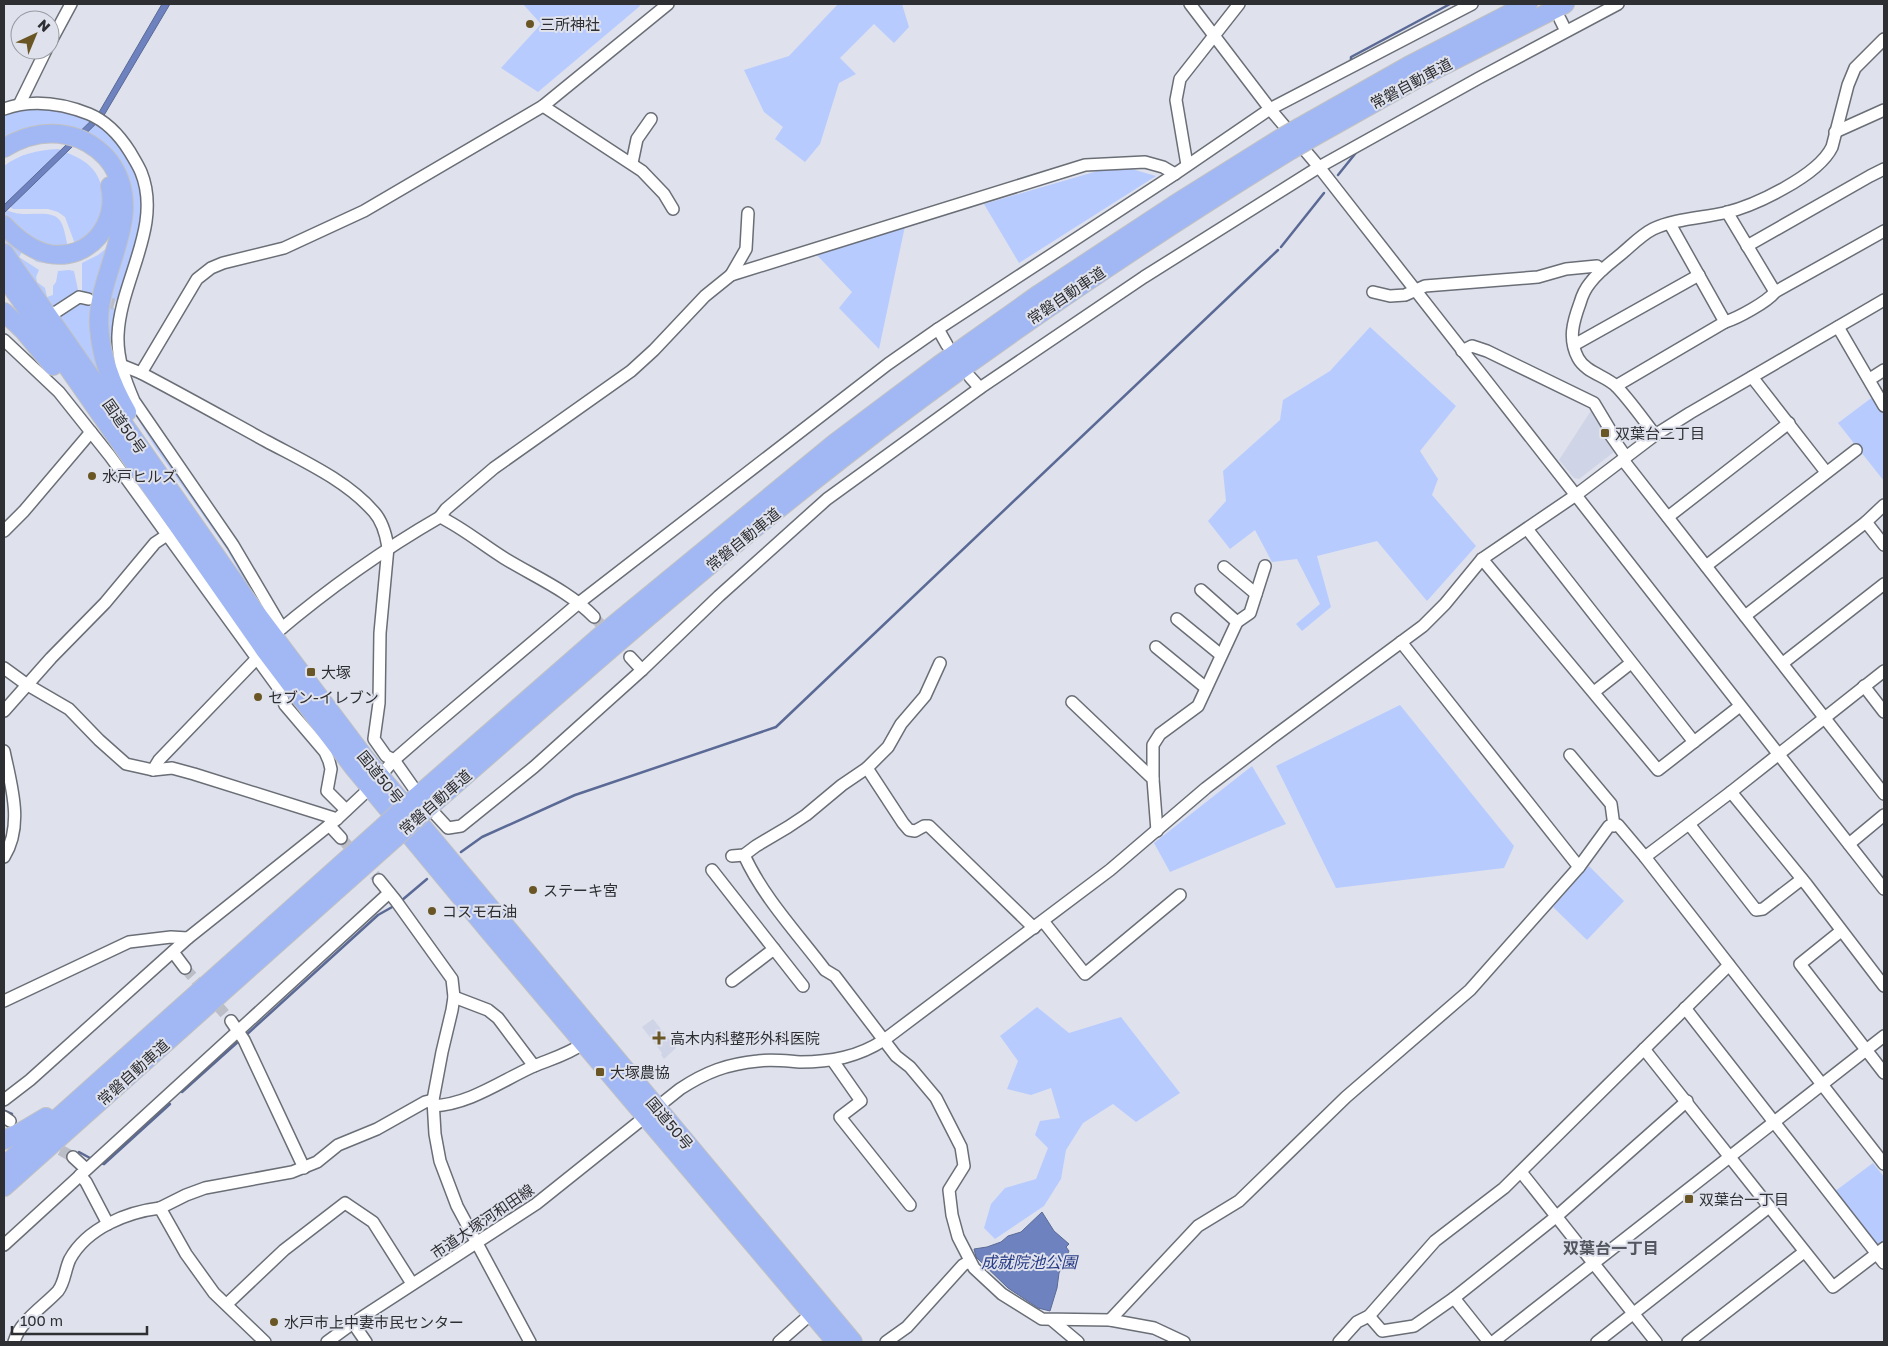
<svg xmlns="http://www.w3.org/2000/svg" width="1888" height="1346" font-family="'Golos Text','Noto Sans JP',sans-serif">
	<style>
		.built { fill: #cfd5e6 }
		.green { fill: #b8cbfe }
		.water { fill: #6d82bf; stroke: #5a6995 }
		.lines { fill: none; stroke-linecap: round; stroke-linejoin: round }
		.stream { stroke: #5a6995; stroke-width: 2.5 }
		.minor-tunnel { stroke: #bcbec7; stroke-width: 11; stroke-dasharray: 11 5.5; stroke-linecap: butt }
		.minor-casing { stroke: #6a6e76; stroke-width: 14 }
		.highway-casing { stroke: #c0c1c2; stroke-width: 20 }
		.minor { stroke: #fff; stroke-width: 11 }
		.highway { stroke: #a2b8f4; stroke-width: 18 }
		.highway-bridge-casing { stroke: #c0c1c2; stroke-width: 20; stroke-linecap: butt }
		.highway-bridge { stroke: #a2b8f4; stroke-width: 18 }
		.poi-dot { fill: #695624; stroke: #dfe2ec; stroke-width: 2 }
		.labels { text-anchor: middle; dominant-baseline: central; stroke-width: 4; stroke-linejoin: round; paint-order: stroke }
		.poi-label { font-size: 15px; fill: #2e2f33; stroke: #dfe2ec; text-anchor: start }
		.street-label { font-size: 15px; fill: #2e2f33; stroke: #dfe2ec }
		.neighbourhood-label { font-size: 16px; font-weight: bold; fill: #53565e; stroke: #dfe2ec }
		.water-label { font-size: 16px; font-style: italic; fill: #293c86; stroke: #dfe2ec }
	</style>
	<rect width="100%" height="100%" fill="#dfe2ec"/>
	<!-- built -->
	<g class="built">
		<path d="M1594 406 1607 428 1601 433 1614 452 1579 479 1574 478 1559 460Z"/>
		<path d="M653 1019 676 1048 664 1059 661 1055 662 1053 642 1027Z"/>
	</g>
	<!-- green -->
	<g class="green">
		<path d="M523 4H639L640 6 538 92 501 68 541 24Z"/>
		<path d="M838 4H902L909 27 894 43 874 24 840 58 856 74 839 83 820 144 805 162 775 139 783 127 764 112 744 70 789 56Z"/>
		<path d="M39 107 72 112 88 119 103 128 113 137 129 158 136 173 143 193 142 221 120 297 116 300 113 307 117 312 118 374 228 544 275 623 257 603 226 548 155 447 126 400 114 375 105 323 129 220 88 136 4 141V113Z"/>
		<path d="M58 149C86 160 100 167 104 199 105 210 102 224 95 232 90 237 80 241 75 244L65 217 58 212 48 209H13L4 202V166C20 154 37 150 58 149Z"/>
		<path d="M1118 165 1156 176 1019 263 984 204Z"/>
		<path d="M4 208C21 222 54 204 62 224 65 231 66 240 68 247 60 247 51 247 44 245 29 241 13 227 4 216Z"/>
		<path d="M905 226 879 349 839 308 852 292 815 253Z"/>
		<path d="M4 232 50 258 45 263 37 262 22 252 19 257 39 270 36 277 37 282 45 288 47 297 53 295V286L56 282 58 271 69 270 74 271 78 290 53 310 10 250 4 240Z"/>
		<path d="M112 244 96 299 82 293V263L98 255Z"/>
		<path d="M76 303 94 306 112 393 57 316Z"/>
		<path d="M1370 327 1456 406 1420 451 1438 479 1432 495 1476 546 1427 601 1377 541 1317 556 1331 607 1302 631 1296 624 1320 604 1297 559 1272 562 1255 530 1230 549 1208 521 1226 501 1223 471 1280 420 1283 400 1330 371Z"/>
		<path d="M1874 396 1884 413V481L1838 423Z"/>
		<path d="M1400 705 1514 846 1504 868 1336 888 1276 766Z"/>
		<path d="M1252 766 1286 824 1170 872 1154 843Z"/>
		<path d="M1589 866 1624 901 1587 940 1553 907Z"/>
		<path d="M1037 1007 1069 1033 1121 1017 1180 1093 1136 1122 1113 1104 1083 1123 1066 1150 1061 1179 1044 1206 995 1239 984 1228 991 1204 1005 1188 1036 1179 1048 1148 1035 1135 1040 1121 1060 1118 1051 1088 1031 1095 1007 1089 1018 1061 1000 1036Z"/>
		<path d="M1873 1163 1884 1177V1242L1879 1246 1875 1245 1834 1192Z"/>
	</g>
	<!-- water -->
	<g class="water">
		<path d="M162 4H170L103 117 4 213V205L98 114Z"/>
		<path d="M1042 1212 1054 1231 1069 1244 1066 1247 1069 1251 1059 1273 1057 1288 1050 1311 1038 1308 1008 1288 976 1257 974 1249 987 1247 1001 1242 1008 1236 1021 1232Z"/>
	</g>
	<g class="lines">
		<!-- stream -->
		<g class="stream">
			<path d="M1351 62V57L1450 4"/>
			<path d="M1338 175 1359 149"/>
			<path d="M1281 247 1324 193"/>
			<path d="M461 852 482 837 575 795 776 727 1278 250"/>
			<path d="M401 901 427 879"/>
			<path d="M245 1036 378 915 394 906"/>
			<path d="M182 1092 240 1040"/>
			<path d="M5 1111 12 1114"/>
			<path d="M79 1152 90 1158"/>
			<path d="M101 1163 104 1164 170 1104"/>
		</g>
		<!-- minor-tunnel -->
		<g class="minor-tunnel">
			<path d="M95 300 114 304"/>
			<path d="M594 617 630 657"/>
			<path d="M341 838 379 880"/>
			<path d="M185 968 231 1021"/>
			<path d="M46 1142 73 1157"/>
		</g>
		<!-- minor casing -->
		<g class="minor-casing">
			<g id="minor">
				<path d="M1190 4 1270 109 1319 167 1884 889"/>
				<path d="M1560 19 1566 31"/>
				<path d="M50 43 71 4"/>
				<path d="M20 103 46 50"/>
				<path d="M543 106 642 171 664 194 673 209"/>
				<path d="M4 109C32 99 61 103 89 114 106 121 120 136 130 152 134 159 138 165 141 172 163 226 120 281 118 335 117 358 125 380 134 401L233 545 282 628"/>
				<path d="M1835 132 1884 110"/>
				<path d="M632 163 637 139 651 119"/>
				<path d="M1187 165 1176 100 1180 79 1239 4"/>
				<path d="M1727 212 1775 292"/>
				<path d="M1747 246 1870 176 1884 169"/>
				<path d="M731 275 746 249 748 213"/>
				<path d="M1373 292 1390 296 1405 295 1425 286 1538 277 1566 269 1597 266 1602 270"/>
				<path d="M56 312 79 297 88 299"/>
				<path d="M1725 322C1738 318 1767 302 1775 292L1884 231"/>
				<path d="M1838 327 1884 406"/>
				<path d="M938 329 947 345"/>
				<path d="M4 340 59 392 110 456 277 686 285 705 325 752 329 761 331 769 327 791 346 810"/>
				<path d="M1574 345 1699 275"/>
				<path d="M1462 351 1472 346 1487 351 1594 403 1609 428 1607 430 1626 457"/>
				<path d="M121 365 141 373C183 395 224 418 266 441 303 461 346 480 374 512 383 522 386 535 388 547L380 633 379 703 374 739 386 756 394 760 413 787"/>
				<path d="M141 373 197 279 211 268 223 263 284 248 364 211 543 106 668 4"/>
				<path d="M970 377 980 388"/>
				<path d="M1752 377 1826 472"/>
				<path d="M1870 379 1884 370"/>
				<path d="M1616 386 1725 322 1670 224"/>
				<path d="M1655 435C1643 419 1631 402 1617 387 1607 376 1586 373 1578 358 1568 339 1573 322 1580 303 1582 296 1585 289 1590 283 1598 272 1610 263 1620 255 1631 246 1641 235 1653 229 1674 219 1701 218 1724 213 1754 206 1818 176 1832 147L1848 85 1855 68 1884 39"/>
				<path d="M1623 460 1884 794"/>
				<path d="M440 517 446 509 494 468 631 371 654 350 705 296 731 275 1085 165 1145 162 1163 167 1175 174"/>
				<path d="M1668 517 1789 423"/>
				<path d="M1866 522 1884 505"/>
				<path d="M1527 529 1694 742"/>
				<path d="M4 531 24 511 91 432"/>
				<path d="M1482 559 1658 770 1740 706"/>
				<path d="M1706 566 1856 450"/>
				<path d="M1224 567 1256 594"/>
				<path d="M1201 590 1237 622"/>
				<path d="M1745 616 1866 522 1884 545"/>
				<path d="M1177 619 1221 655"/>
				<path d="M276 633C328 589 381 551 440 517 463 528 483 545 504 558 535 577 569 591 594 617"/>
				<path d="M1401 642 1579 867"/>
				<path d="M1156 647 1206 688"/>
				<path d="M630 657 642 670"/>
				<path d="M1783 663 1884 584"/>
				<path d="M4 668 26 684 69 709 99 740 126 764 153 770 172 768 194 774 337 819"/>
				<path d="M1864 686 1884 712"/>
				<path d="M1594 692 1631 663"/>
				<path d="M1072 702 1153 779 1157 831"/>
				<path d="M4 711 51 658 105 603 155 543 173 531"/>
				<path d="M4 751C11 785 24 825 4 857"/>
				<path d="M1570 755 1611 804 1614 826"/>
				<path d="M867 768 903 823 909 830 915 831 924 826H929L1034 928"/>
				<path d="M153 770 159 760 262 653"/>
				<path d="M1153 779V745L1160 734 1198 706 1237 622 1250 613 1265 566"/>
				<path d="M1731 792 1807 885 1884 986"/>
				<path d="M436 815 448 828 461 826 534 767 642 670 719 596 827 499 980 388 1144 277 1319 167 1479 78 1618 4"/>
				<path d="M1689 824 1756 910 1763 909 1802 879"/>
				<path d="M329 825 341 838"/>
				<path d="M1849 844 1884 815"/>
				<path d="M744 855C763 897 797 933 825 970L835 976 896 1056 910 1067 936 1098 961 1147 964 1166 949 1190 952 1215 958 1237 974 1268 1002 1294 1042 1319 1110 1320 1154 1328 1184 1342"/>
				<path d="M732 856 744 855 756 846 788 827 806 815 842 785 867 768 888 747 901 724 925 696 940 663"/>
				<path d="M1645 857 1731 792 1884 671"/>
				<path d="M712 870 803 986"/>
				<path d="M379 880 396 901 452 979 454 997 452 1010 442 1052 433 1100 435 1134 440 1161 457 1206 530 1342"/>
				<path d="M1043 921 1085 974 1180 895"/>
				<path d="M1841 931 1800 964 1884 1073"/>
				<path d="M173 952 185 968"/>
				<path d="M732 981 774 949"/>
				<path d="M454 997 488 1010 498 1018 534 1066"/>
				<path d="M4 1001 129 942 171 937 188 938"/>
				<path d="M1685 1008 1884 1263"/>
				<path d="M231 1021 244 1040 304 1168"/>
				<path d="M1644 1049 1833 1287 1884 1248"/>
				<path d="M833 1061 861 1101 840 1117 910 1205"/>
				<path d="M4 1100 30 1080 188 938 337 819 370 788 394 760 425 733 580 602 888 364 938 329 1175 174 1270 109 1472 4"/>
				<path d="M433 1106C470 1104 501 1081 534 1066 551 1059 569 1054 584 1043"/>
				<path d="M4 1117 10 1121"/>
				<path d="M73 1157 86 1169"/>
				<path d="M1521 1172 1656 1342"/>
				<path d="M80 1175 86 1182 108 1224"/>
				<path d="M160 1208 186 1195 205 1188 292 1172 317 1162 338 1145 377 1129 425 1102 433 1100"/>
				<path d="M4 1245 389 893"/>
				<path d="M1454 1298 1489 1342"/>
				<path d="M227 1304 284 1250 345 1203 373 1222 411 1282"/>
				<path d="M1369 1316 1382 1331 1414 1326 1454 1298 1557 1216 1687 1101"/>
				<path d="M1110 1320 1198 1226 1239 1201 1346 1097 1470 990 1579 867 1609 826 1618 825 1645 857 1884 1164"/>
				<path d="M1053 1321 1078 1342"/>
				<path d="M353 1323 366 1342"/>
				<path d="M14 1342C20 1321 43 1307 58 1291 65 1282 65 1269 70 1259 87 1228 127 1212 160 1208L186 1254 214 1293 265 1342"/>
				<path d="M327 1342 353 1323 536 1204 680 1089C706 1072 727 1064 758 1061 772 1059 786 1061 800 1062 831 1062 858 1057 884 1040L1110 870 1206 788 1269 740 1423 626 1445 604 1482 559 1576 495 1655 435 1690 413 1884 300"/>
				<path d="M779 1342 812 1313"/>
				<path d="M886 1342 907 1327 963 1265 970 1261"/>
				<path d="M1339 1342 1357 1322 1369 1316 1435 1241 1504 1188 1729 965"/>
				<path d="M1493 1342 1884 1036"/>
				<path d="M1597 1342 1769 1207"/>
				<path d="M1688 1342 1804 1252"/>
			</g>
		</g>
		<!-- highway casing -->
		<g class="highway-casing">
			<g id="highway">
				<path d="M1300 127 1408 66 1528 4"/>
				<path d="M1310 139 1415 80 1565 4"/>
				<path d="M4 148C27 134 54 129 80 139 92 144 105 154 112 165 146 217 96 272 99 326 101 357 112 386 127 412"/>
				<path d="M4 225C16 238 31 250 49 254 90 261 119 223 110 186"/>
				<path d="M4 253 253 609 365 758 853 1342"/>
				<path d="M4 276 265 650 354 768 488 930 836 1342"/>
				<path d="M4 312 24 331 53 366"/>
				<path d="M415 798 599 637 835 443 939 365 1039 294 1174 205 1281 138"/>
				<path d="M426 810C563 690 700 569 844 457 987 346 1137 245 1291 150"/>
				<path d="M4 1140 19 1133 46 1117"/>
				<path d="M4 1166 383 827"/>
				<path d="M4 1187 394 839"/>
			</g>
		</g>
		<!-- minor -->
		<use href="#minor" class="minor"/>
		<!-- highway -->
		<use href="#highway" class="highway"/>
		<!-- highway-bridge casing -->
		<g class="highway-bridge-casing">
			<g id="highway-bridge">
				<path d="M1281 138 1300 127"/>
				<path d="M1291 150 1310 139"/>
				<path d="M383 827 415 798"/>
				<path d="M394 839 426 810"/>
			</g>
		</g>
		<!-- highway-bridge -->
		<use href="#highway-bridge" class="highway-bridge"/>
	</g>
	<!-- markers -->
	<g class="poi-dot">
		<circle cx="530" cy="24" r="5"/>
		<rect x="1600" y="428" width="10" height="10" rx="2.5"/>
		<circle cx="92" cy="476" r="5"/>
		<rect x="306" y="667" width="10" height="10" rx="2.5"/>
		<circle cx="258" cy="697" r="5"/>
		<circle cx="533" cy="890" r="5"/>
		<circle cx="432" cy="911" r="5"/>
		<path d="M656.5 1030.5h5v5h5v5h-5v5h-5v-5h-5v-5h5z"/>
		<rect x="595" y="1067" width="10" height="10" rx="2.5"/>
		<rect x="1684" y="1194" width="10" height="10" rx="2.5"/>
		<circle cx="274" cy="1322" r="5"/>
	</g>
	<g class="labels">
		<!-- poi labels -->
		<g class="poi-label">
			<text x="540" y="24">三所神社</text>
			<text x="1615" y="433">双葉台二丁目</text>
			<text x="102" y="476">水戸ヒルズ</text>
			<text x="321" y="672">大塚</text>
			<text x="268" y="697">セブン-イレブン</text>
			<text x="543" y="890">ステーキ宮</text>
			<text x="442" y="911">コスモ石油</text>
			<text x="670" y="1038">高木内科整形外科医院</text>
			<text x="610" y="1072">大塚農協</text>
			<text x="1699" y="1199">双葉台一丁目</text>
			<text x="284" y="1322">水戸市上中妻市民センター</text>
		</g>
		<!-- street labels -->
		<g class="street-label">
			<text transform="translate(1411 83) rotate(-28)">常磐自動車道</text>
			<text transform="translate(1066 295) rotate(-34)">常磐自動車道</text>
			<text transform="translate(125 426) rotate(55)">国道50号</text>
			<text transform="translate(743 539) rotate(-39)">常磐自動車道</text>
			<text transform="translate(381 777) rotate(51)">国道50号</text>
			<text transform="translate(435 802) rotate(-41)">常磐自動車道</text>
			<text transform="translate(133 1072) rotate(-42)">常磐自動車道</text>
			<text transform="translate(670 1123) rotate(50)">国道50号</text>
			<text transform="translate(482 1221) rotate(-34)">市道大塚河和田線</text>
		</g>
		<!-- neighbourhood labels -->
		<g class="neighbourhood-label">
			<text x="1611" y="1248">双葉台一丁目</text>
		</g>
		<!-- water labels -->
		<g class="water-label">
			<text x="1029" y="1262">成就院池公園</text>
		</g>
	</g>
	<!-- border -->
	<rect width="1888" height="1346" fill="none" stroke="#2e2f33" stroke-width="10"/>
	<!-- north arrow -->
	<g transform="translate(35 35) rotate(44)"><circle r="24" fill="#dfe2ec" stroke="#989aa2"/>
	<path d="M0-4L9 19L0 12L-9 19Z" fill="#695624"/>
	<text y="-8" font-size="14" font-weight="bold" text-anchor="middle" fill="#2e2f33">N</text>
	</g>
	<!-- scale -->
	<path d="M12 1326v8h135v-8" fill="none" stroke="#2e2f33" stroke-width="2.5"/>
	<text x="20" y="1326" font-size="15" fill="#2e2f33" stroke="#dfe2ec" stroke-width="4" paint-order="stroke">100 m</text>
</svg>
